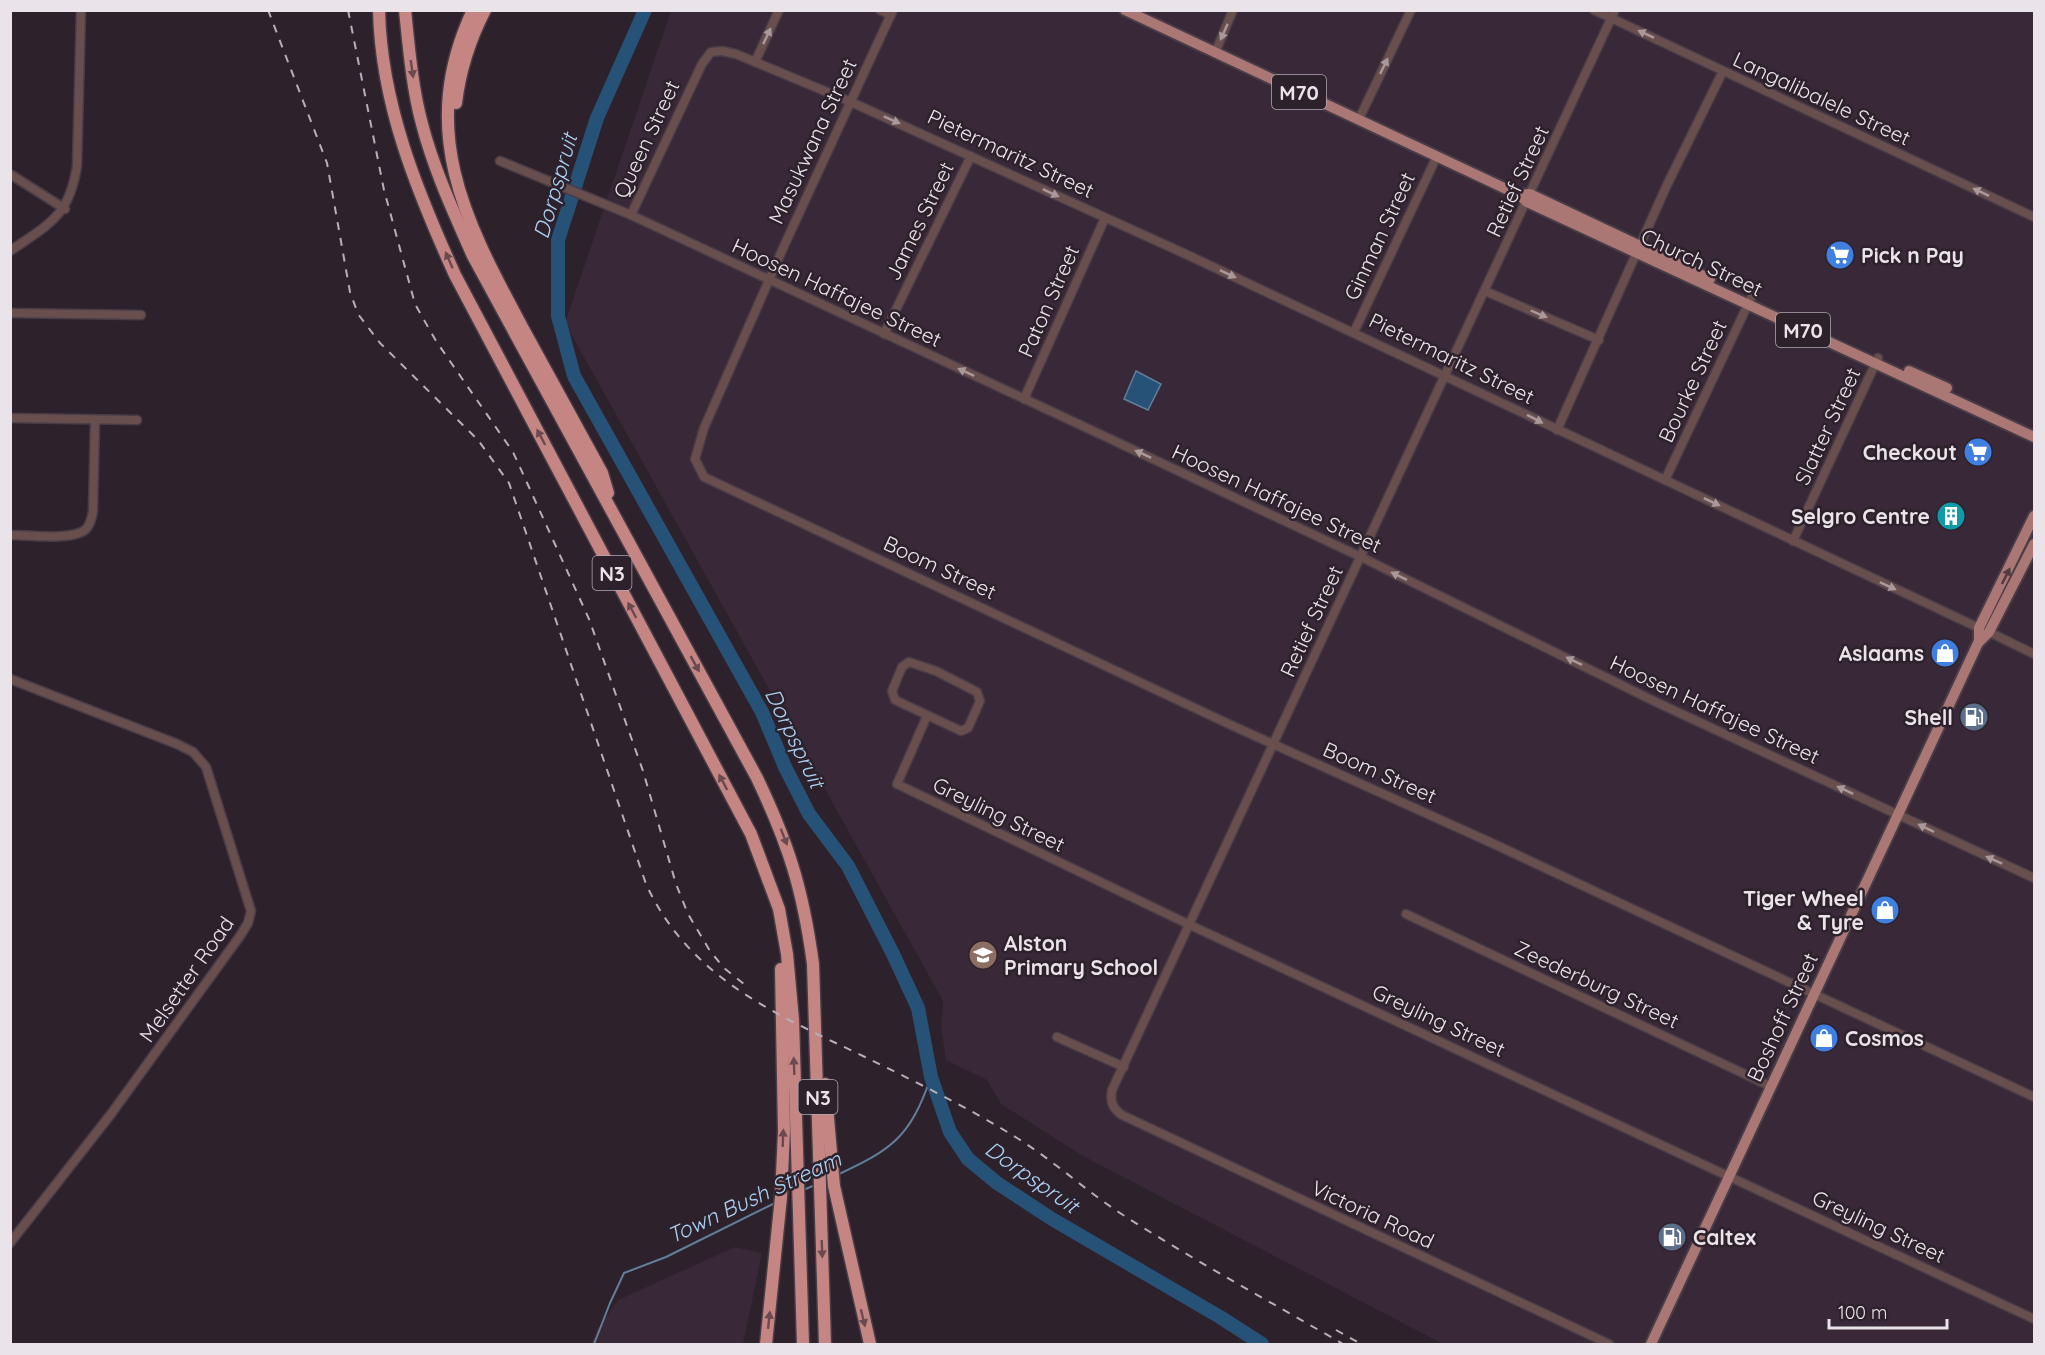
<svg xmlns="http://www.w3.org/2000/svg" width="2045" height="1355" font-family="Quicksand,sans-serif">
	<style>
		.built { fill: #392837 }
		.water { fill: #275277; stroke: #627e9a; stroke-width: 1.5 }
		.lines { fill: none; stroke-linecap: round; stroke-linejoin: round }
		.stream { stroke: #627e9a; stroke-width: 2 }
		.river { stroke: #275277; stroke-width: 14 }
		.minor-casing { stroke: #483c47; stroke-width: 11 }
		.major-casing { stroke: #483c47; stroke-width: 14 }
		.highway-casing { stroke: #483c47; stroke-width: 15 }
		.minor { stroke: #684f4d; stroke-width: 8 }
		.major { stroke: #aa7774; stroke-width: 10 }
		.highway { stroke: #c58683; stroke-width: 12 }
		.rail { stroke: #b8afb7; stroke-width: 2; stroke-dasharray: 8 8; stroke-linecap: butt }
		.oneway { fill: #aa999c }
		.oneway2 { fill: #6a494f }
		.oneway3 { fill: #523b42 }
		.labels { text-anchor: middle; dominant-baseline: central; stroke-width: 5; stroke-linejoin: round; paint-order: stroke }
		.shield { fill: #2d212c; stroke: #b2a9b1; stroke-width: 1.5 }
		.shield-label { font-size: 20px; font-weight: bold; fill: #ebe3ea }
		.street-label { font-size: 21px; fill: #ebe3ea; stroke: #2d212c }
		.poi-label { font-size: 21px; font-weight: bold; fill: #ebe3ea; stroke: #2d212c; text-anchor: end }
		.water-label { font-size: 22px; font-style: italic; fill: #aad1f4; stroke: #2d212c }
	</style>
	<rect width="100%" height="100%" fill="#2d212c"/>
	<!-- built -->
	<g class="built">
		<path d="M671 11H2034V1344H1443L1081 1155 1001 1104 987 1080 946 1060 941 1026 943 1001 565 323Z"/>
		<path d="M735 1247 762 1253 743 1344H591L597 1330 618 1300Z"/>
	</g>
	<!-- water -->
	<path class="water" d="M1136 371 1161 384 1148 410 1124 399Z"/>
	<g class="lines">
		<!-- stream -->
		<g class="stream">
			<path d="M837 1175C893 1149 910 1137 931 1077"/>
			<path d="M801 1191 815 1185"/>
			<path d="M594 1344 610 1303 624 1273 666 1257 777 1202"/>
		</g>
		<!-- river -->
		<path class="river" d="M645 10 597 118 558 240V316L574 376 762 712 785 767 809 814 848 866 893 954 918 1008 931 1077 950 1132 968 1159 997 1183 1052 1219 1220 1317 1262 1344"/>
		<!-- minor casing -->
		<g class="minor-casing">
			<g id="minor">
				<path d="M880 10 891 15"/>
				<path d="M893 10 784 246 704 428 695 459 704 477 1233 726 1494 844 2034 1097"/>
				<path d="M1594 10 2034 217"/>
				<path d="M1215 53 1233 10"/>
				<path d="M755 62 779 10"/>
				<path d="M1359 119 1411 10"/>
				<path d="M500 161 631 215 1104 436 1361 557 1658 703 2034 878"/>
				<path d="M10 174 65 209"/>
				<path d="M631 215 702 64 711 52 722 51 736 54 851 102 1192 257 1979 628"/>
				<path d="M10 251C49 224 69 217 77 166L81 10"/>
				<path d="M1485 291 1599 340"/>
				<path d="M10 313 141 315"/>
				<path d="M1354 332 1437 156"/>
				<path d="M884 334 971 156"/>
				<path d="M1024 399 1105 218"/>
				<path d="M10 418 137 420"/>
				<path d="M1557 430 1667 185 1723 71"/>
				<path d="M1665 480 1751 298"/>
				<path d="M10 535C28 535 74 541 86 529 91 524 92 517 93 511L95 421"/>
				<path d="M1793 541 1878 358"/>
				<path d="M1989 632 2034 654"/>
				<path d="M909 662 936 671 977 692 980 701 968 728 961 731 895 700 892 691 902 667Z"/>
				<path d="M10 679 177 744 193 752 206 767 251 911 248 923 240 936 111 1114 10 1243"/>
				<path d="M927 716 897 784 1190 925 2034 1319"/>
				<path d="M1406 914 1772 1087"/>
				<path d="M1057 1037 1124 1067"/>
				<path d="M1609 1344 1122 1115C1112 1108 1110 1101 1112 1090L1615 10"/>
			</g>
		</g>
		<!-- major casing -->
		<g class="major-casing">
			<g id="major">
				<path d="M1125 10 1519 195 1527 202 2034 437"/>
				<path d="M1519 195 1530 194 1710 279"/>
				<path d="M1909 371 1947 388"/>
				<path d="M1979 641V628L2034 516"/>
				<path d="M1651 1344 1978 643 1989 632 2034 544"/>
			</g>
		</g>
		<!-- highway casing -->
		<g class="highway-casing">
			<g id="highway">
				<path d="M379 10C381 104 417 191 455 275L751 834 779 909 787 954 793 1020 803 1344"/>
				<path d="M405 10C409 48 412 87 422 124 434 170 454 213 473 256L757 778C789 845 803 890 813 964L825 1344"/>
				<path d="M473 10C417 129 464 219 521 325 548 374 575 424 602 473L608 493"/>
				<path d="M456 103C460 70 469 41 485 10"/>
				<path d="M825 1084 834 1186 870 1344"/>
				<path d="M766 1344 781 1197 784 1131 781 969"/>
			</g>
		</g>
		<!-- minor -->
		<use href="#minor" class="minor"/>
		<!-- major -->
		<use href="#major" class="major"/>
		<!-- highway -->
		<use href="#highway" class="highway"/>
		<!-- rail -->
		<g class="rail">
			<path d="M268 10 327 163 350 292 358 314 380 343 478 440 509 483 646 884C690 979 776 1014 865 1057 916 1082 969 1108 1017 1138 1054 1161 1085 1190 1120 1213 1193 1260 1269 1301 1343 1344"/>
			<path d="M348 10 384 190 415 304 436 341 513 452 589 619 643 771 676 884 688 914 710 951 724 968 749 988"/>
			<path d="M1336 1330 1361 1344"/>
		</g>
	</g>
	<!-- one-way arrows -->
	<defs><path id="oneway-solid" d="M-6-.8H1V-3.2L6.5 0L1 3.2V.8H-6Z" transform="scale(1.5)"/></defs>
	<g class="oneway">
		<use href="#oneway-solid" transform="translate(1224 32) rotate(114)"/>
		<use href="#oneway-solid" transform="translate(1646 34) rotate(-155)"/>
		<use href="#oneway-solid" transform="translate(767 36) rotate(-65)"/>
		<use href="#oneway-solid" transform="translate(1384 66) rotate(-64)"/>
		<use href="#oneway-solid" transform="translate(892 120) rotate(24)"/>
		<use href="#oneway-solid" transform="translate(1981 192) rotate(-155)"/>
		<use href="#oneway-solid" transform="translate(1051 193) rotate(25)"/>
		<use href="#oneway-solid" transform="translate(1228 274) rotate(25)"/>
		<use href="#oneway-solid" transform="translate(1539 314) rotate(23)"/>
		<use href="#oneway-solid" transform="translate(966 372) rotate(-155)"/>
		<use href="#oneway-solid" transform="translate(1535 419) rotate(27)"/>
		<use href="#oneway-solid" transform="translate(1143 454) rotate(-155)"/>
		<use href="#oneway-solid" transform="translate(1712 502) rotate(25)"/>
		<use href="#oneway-solid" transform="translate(1399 576) rotate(-154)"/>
		<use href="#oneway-solid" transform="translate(1888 586) rotate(25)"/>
		<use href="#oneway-solid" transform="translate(1574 661) rotate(-154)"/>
		<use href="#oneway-solid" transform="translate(1845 790) rotate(-155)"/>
		<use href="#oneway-solid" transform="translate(1926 828) rotate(-154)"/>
		<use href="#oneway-solid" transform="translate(1994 860) rotate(-156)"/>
	</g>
	<g class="oneway2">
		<use href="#oneway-solid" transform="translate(412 69) rotate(82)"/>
		<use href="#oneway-solid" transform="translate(449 260) rotate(-114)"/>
		<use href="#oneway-solid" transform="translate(541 437) rotate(-118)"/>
		<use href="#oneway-solid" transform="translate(632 610) rotate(-118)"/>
		<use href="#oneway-solid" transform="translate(695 664) rotate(61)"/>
		<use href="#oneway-solid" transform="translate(723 782) rotate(-118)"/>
		<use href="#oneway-solid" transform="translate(784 837) rotate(69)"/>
		<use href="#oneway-solid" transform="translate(794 1066) rotate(-92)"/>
		<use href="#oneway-solid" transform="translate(783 1138) rotate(-88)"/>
		<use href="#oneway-solid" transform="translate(822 1249) rotate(88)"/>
		<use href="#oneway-solid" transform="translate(863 1318) rotate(76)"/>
		<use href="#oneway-solid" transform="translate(769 1320) rotate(-84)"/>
	</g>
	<use class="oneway3" href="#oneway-solid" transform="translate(2006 576) rotate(-63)"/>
	<!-- icons -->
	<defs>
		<g id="supermarket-disc" transform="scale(1.5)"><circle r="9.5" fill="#3f7fe0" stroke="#2d212c"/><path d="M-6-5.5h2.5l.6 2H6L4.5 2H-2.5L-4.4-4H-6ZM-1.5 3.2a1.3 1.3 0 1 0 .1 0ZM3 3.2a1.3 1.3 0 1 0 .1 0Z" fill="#fff"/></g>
		<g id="building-disc" transform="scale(1.5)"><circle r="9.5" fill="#0f9aa8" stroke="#2d212c"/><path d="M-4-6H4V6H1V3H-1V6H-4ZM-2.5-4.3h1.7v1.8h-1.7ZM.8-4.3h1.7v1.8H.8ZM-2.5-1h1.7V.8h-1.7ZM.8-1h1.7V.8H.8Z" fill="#fff"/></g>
		<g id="shop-disc" transform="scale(1.5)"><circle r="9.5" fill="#3f7fe0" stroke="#2d212c"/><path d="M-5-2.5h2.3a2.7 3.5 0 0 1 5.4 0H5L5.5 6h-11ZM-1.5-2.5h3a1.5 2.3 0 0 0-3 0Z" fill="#fff"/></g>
		<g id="fuel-disc" transform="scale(1.5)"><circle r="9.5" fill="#5c6f8a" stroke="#2d212c"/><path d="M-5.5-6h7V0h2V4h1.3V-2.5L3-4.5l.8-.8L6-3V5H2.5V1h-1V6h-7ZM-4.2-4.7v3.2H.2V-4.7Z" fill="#fff"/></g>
		<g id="school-disc" transform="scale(1.5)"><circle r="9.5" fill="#8d6e63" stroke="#2d212c"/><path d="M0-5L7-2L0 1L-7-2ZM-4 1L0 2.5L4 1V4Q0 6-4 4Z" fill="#fff"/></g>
	</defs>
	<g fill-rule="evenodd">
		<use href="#supermarket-disc" x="1840" y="255"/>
		<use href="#supermarket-disc" x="1978" y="452"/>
		<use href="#building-disc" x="1951" y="516"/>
		<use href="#shop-disc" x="1945" y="653"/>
		<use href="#fuel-disc" x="1974" y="717"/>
		<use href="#shop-disc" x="1885" y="910"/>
		<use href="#school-disc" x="983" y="955"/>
		<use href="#shop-disc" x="1824" y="1038"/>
		<use href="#fuel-disc" x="1672" y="1237"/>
	</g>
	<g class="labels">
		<!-- shield labels -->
		<g class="shield">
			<rect x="1272" y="75" width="54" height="34" rx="4.5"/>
			<rect x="1776" y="313" width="54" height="34" rx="4.5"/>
			<rect x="592.5" y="556" width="39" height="34" rx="4.5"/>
			<rect x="798.5" y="1080" width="39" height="34" rx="4.5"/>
		</g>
		<g class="shield-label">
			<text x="1299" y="92">M70</text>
			<text x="1803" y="330">M70</text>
			<text x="612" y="573">N3</text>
			<text x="818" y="1097">N3</text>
		</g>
		<!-- street labels -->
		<g class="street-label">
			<text transform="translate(1822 98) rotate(25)">Langalibalele Street</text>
			<text transform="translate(646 139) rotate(-65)">Queen Street</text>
			<text transform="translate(812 141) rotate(-65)">Masukwana Street</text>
			<text transform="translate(1011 153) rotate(25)">Pietermaritz Street</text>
			<text transform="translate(1517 181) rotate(-65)">Retief Street</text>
			<text transform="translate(919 221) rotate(-64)">James Street</text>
			<text transform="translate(1379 236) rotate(-65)">Ginman Street</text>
			<text transform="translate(1702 262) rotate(25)">Church Street</text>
			<text transform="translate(837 292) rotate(25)">Hoosen Haffajee Street</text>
			<text transform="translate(1048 301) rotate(-66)">Paton Street</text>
			<text transform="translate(1452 358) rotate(26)">Pietermaritz Street</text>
			<text transform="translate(1692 381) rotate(-65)">Bourke Street</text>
			<text transform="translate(1827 426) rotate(-65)">Slatter Street</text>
			<text transform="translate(1277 498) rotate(25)">Hoosen Haffajee Street</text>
			<text transform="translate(940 567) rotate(25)">Boom Street</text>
			<text transform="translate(1311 621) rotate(-65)">Retief Street</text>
			<text transform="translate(1715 709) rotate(25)">Hoosen Haffajee Street</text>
			<text transform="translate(1380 772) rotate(24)">Boom Street</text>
			<text transform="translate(999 814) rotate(26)">Greyling Street</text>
			<text transform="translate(186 979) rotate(-55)">Melsetter Road</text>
			<text transform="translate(1597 984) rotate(25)">Zeederburg Street</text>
			<text transform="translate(1782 1017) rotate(-65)">Boshoff Street</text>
			<text transform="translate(1439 1020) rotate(25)">Greyling Street</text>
			<text transform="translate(1373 1214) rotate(25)">Victoria Road</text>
			<text transform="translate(1879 1226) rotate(25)">Greyling Street</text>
		</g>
		<!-- poi labels -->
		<g class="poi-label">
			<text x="1861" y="255" text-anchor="start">Pick n Pay</text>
			<text x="1957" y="452">Checkout</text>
			<text x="1930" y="516">Selgro Centre</text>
			<text x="1924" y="653">Aslaams</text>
			<text x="1953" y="717">Shell</text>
			<text x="1864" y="898">Tiger Wheel<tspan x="1864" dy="24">&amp; Tyre</tspan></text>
			<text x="1004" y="943" text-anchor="start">Alston<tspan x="1004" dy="24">Primary School</tspan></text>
			<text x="1845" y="1038" text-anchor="start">Cosmos</text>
			<text x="1693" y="1237" text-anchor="start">Caltex</text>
		</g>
		<!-- water labels -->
		<g class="water-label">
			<text transform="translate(555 186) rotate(-74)">Dorpspruit</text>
			<text transform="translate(795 738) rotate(64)">Dorpspruit</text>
			<text transform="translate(1032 1177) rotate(35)">Dorpspruit</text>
			<text transform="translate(754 1197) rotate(-25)">Town Bush Stream</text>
		</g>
	</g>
	<!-- border -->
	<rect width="2045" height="1355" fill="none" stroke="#ebe3ea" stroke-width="24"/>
	<!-- scale -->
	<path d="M1829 1319v9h118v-9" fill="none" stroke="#ebe3ea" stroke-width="3"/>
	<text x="1838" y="1319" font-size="18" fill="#ebe3ea" stroke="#2d212c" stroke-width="4.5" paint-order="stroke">100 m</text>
</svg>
